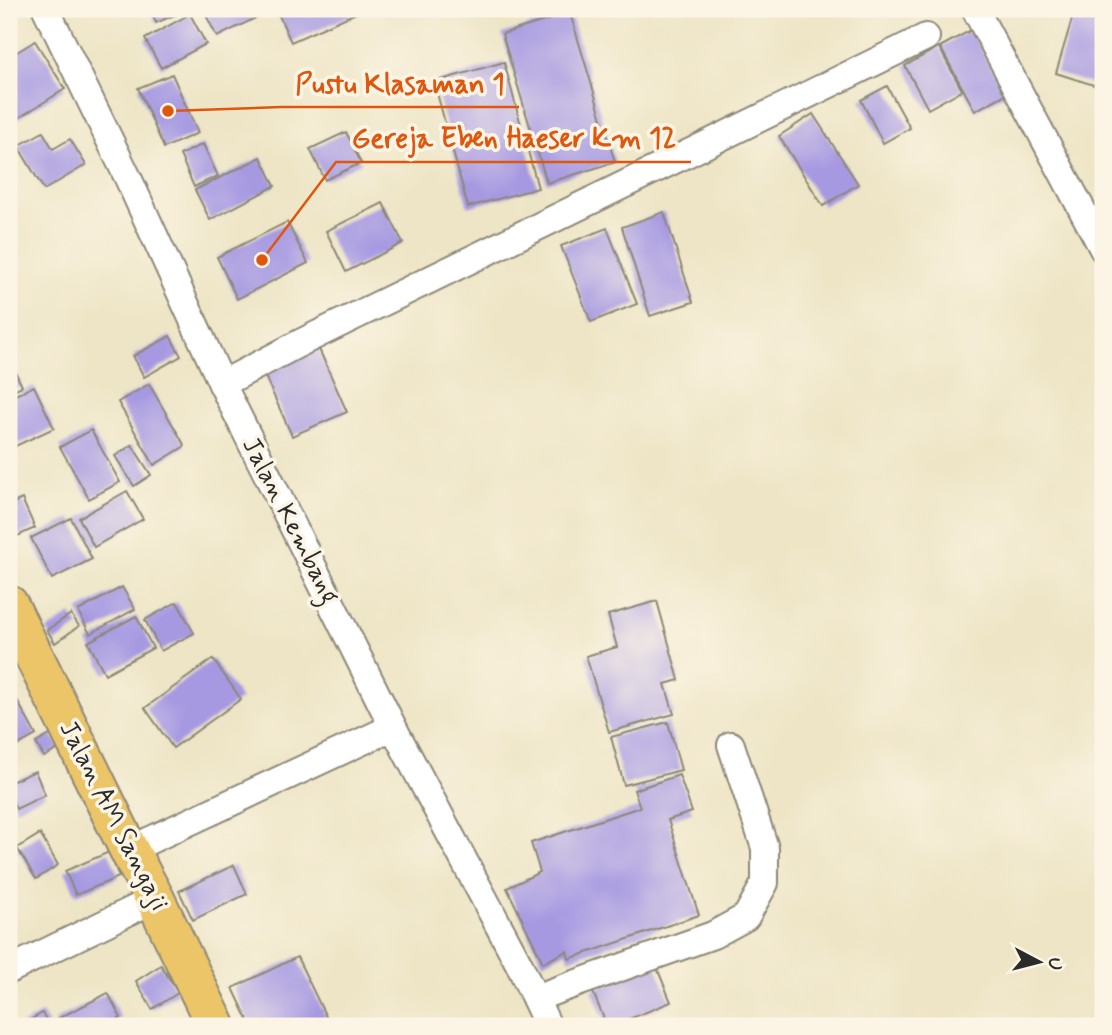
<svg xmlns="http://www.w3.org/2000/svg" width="1112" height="1035" font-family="Mynerve,sans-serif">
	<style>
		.building { fill: #a699e2 }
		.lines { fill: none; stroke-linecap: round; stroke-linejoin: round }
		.minor-casing { stroke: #8c8878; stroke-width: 30 }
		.highway-casing { stroke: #8c8878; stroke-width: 42 }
		.minor { stroke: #fff; stroke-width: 26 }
		.highway { stroke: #edc569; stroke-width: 38 }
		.labels { text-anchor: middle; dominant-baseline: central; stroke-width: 7; stroke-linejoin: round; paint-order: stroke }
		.street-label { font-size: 26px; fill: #2b2b2b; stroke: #fcf5e5 }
		.leader { fill: none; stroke: #df570e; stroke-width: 2.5 }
		.callout-dot { fill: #df570e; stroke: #fcf5e5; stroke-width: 2.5 }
		.callout-label { font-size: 28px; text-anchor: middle; font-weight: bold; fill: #df570e; stroke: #fcf5e5; stroke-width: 7; stroke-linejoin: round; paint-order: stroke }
	</style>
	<rect width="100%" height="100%" fill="#fcf5e5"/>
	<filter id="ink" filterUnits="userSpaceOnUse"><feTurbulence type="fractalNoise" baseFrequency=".0143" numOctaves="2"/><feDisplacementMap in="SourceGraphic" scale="14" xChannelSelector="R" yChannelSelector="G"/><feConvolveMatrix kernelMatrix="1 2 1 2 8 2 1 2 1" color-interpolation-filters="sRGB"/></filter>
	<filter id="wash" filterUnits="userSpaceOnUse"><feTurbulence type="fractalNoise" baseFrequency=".00686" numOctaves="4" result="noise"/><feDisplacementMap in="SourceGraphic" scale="28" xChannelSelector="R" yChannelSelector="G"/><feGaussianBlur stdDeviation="1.57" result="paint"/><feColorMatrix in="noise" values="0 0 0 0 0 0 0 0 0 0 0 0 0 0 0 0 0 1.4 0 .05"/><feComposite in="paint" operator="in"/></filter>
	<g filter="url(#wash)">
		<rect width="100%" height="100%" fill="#eee5c6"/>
		<g id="blocks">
			<!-- building -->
			<g class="building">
				<path d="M150 9H188L156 23Z"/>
				<path d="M203 9H274L217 37Z"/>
				<path d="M276 9H365L291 42Z"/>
				<path d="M503 9H524L508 18Z"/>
				<path d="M1075 9H1103V88L1056 73Z"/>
				<path d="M570 13 615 162 547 183 502 34Z"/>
				<path d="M190 14 206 44 161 68 145 39Z"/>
				<path d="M971 30 1006 94 975 111 940 47Z"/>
				<path d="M35 41 65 89 9 124V57Z"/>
				<path d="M939 47 962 90 928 109 905 66Z"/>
				<path d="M504 62 538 188 468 207 434 82Z"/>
				<path d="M172 74 198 133 164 148 138 88Z"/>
				<path d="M887 86 910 128 883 143 861 100Z"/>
				<path d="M813 114 858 184 823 206 779 136Z"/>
				<path d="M43 132 53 149 70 139 86 165 44 190 18 146Z"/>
				<path d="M346 132 361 163 325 180 310 149Z"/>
				<path d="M203 144 218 176 194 187 180 155Z"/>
				<path d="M261 157 275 186 210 220 195 190Z"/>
				<path d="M383 203 403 243 346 272 326 231Z"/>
				<path d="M664 212 693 302 650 316 622 227Z"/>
				<path d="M287 222 308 263 237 299 217 257Z"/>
				<path d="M607 228 637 304 591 322 561 246Z"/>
				<path d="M170 336 181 356 144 377 133 356Z"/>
				<path d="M319 349 347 412 292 436 264 374Z"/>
				<path d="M9 359 22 386 9 392Z"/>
				<path d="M149 384 185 446 154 465 118 402Z"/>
				<path d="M34 386 54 428 9 449V398Z"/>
				<path d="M91 430 120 482 89 499 60 447Z"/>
				<path d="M132 445 151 475 134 486 115 456Z"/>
				<path d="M127 491 143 519 94 547 79 518Z"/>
				<path d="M22 499 35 528 11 539 9 533V505Z"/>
				<path d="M71 518 92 559 52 579 31 538Z"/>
				<path d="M122 587 135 609 90 634 78 611Z"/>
				<path d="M657 601 679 680 665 684 674 714 609 732 586 656 617 647 608 615Z"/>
				<path d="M177 602 194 633 161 651 145 620Z"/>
				<path d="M71 614 79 626 55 643 47 630Z"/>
				<path d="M136 616 153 648 105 674 88 642Z"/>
				<path d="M213 659 241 699 173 748 145 708Z"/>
				<path d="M12 691 36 735 9 750V692Z"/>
				<path d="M668 722 681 770 624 785 611 737Z"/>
				<path d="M52 734 60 748 44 757 36 743Z"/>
				<path d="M35 771 45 795 16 809 9 793V783Z"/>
				<path d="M679 775 692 812 668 820 699 915 569 959 567 951 543 963 507 888 540 872 531 843 640 807 634 790Z"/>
				<path d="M40 834 58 865 36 879 17 848Z"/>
				<path d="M109 852 119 877 76 895 65 871Z"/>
				<path d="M234 865 247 894 193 920 179 891Z"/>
				<path d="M297 957 328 1021 316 1026H251L233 988Z"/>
				<path d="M655 963 671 1002 612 1026H607L592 990Z"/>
				<path d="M161 965 178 993 152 1009 136 981Z"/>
				<path d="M108 993 121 1018 105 1026H58L55 1020Z"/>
				<path d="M42 1013 50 1026H20Z"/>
			</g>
		</g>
	</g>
	<g filter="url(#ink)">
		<use href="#blocks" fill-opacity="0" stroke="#8c8878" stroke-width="2"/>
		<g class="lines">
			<!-- minor casing -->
			<g class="minor-casing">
				<g id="minor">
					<path d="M46 9 129 180 222 384 393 727 519 964 548 1026"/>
					<path d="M975 9 1103 249"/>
					<path d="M222 384 300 343 926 37"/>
					<path d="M129 850 393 727"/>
					<path d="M9 970 155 899"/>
					<path d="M535 998 713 935 746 917 765 883V848L731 745"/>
				</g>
			</g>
			<!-- highway casing -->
			<g class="highway-casing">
				<path id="highway" d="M9 605 129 850 155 899 216 1026"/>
			</g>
			<!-- minor -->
			<use href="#minor" class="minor"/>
			<!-- highway -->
			<use href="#highway" class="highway"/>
		</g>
	</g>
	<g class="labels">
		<!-- street labels -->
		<g class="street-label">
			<text transform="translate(290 521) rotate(63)">Jalan Kembang</text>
			<text transform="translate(113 816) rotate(63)">Jalan AM Sangaji</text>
		</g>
	</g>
	<!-- callouts -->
	<path class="leader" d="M168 111L281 107H519M262 260L336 162H691"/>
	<g class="callout-dot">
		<circle cx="168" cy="111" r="7"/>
		<circle cx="262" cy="260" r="7"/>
	</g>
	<g class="callout-label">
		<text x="400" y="93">Pustu Klasaman 1</text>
		<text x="514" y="147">Gereja Eben Haeser Km 12</text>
	</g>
	<!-- margin -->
	<rect width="1112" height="1035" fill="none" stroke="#fcf5e5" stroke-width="35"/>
	<!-- north arrow -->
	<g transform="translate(1039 962) rotate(97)" stroke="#fcf5e5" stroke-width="5" paint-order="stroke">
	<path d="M0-5L12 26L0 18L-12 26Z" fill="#2b2b2b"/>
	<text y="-10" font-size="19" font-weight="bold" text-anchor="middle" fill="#2b2b2b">U</text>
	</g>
</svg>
